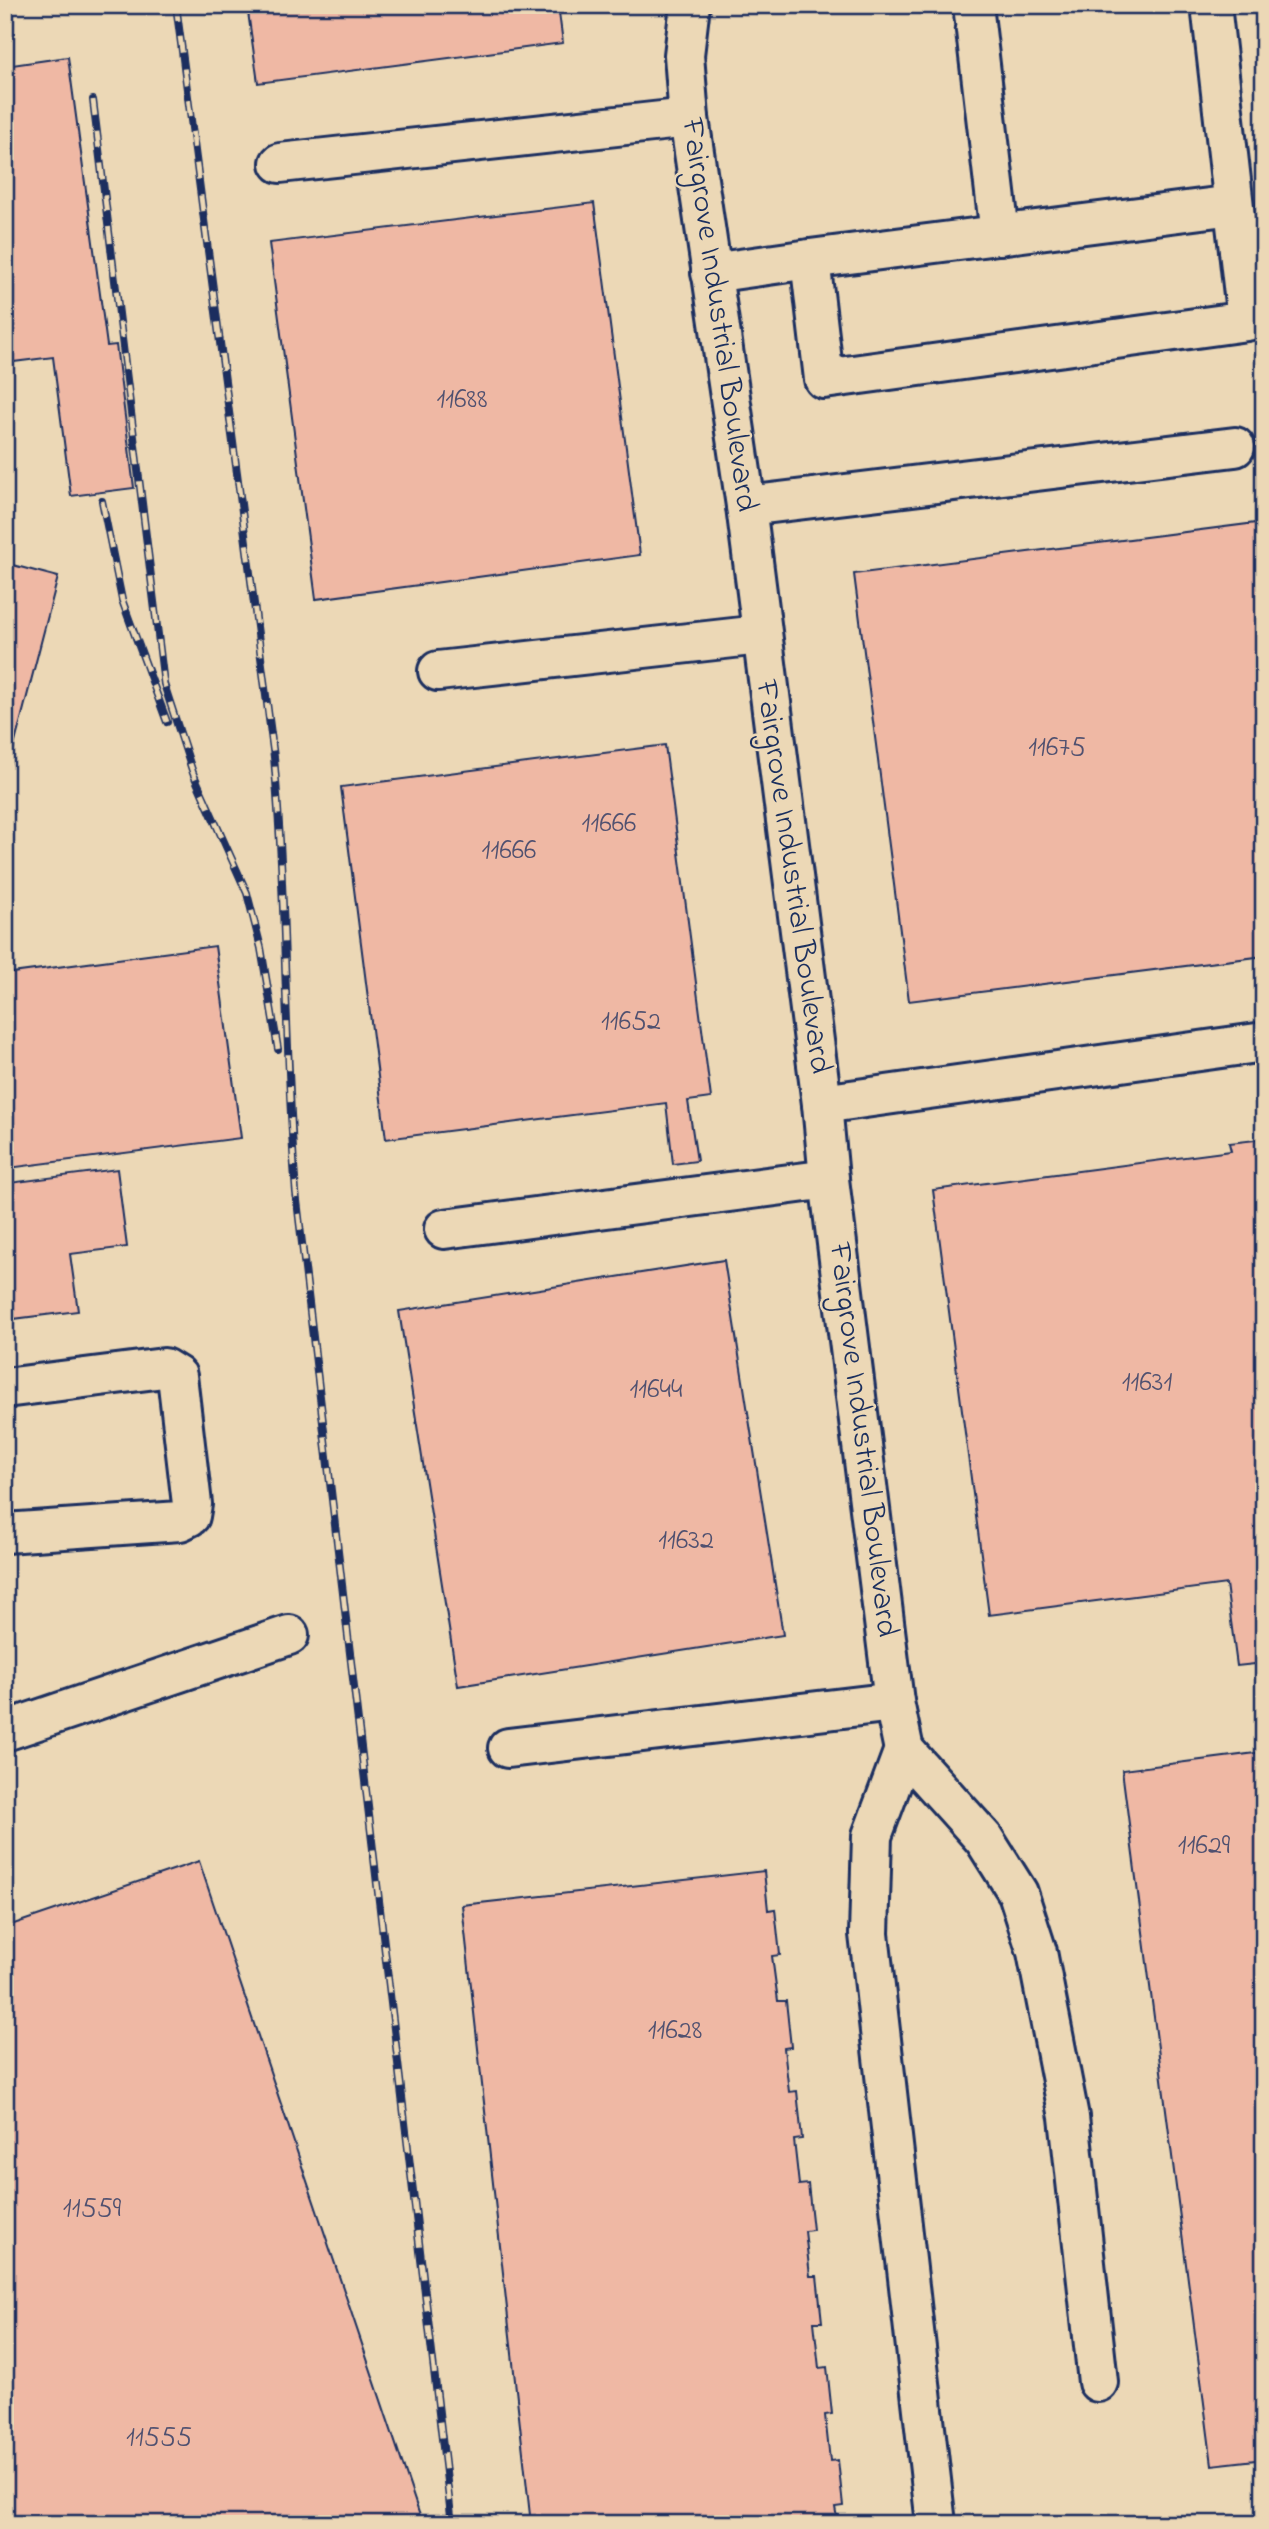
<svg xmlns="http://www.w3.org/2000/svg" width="1269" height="2529" font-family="'Indie Flower',sans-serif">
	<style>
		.building { fill: #efb8a4; stroke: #1b2f5e; stroke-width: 2 }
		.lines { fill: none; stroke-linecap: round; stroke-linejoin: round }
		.minor-casing { stroke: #1b2f5e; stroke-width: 44 }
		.minor { stroke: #ecd8b6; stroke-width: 38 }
		.rail-casing { stroke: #1b2f5e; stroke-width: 8 }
		.rail { stroke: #ecd8b6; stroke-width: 5; stroke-dasharray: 16; stroke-linecap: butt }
		.labels { text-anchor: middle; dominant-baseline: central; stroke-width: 5; stroke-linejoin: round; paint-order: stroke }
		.number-label { font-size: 28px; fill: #505170 }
		.street-label { font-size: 32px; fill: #1b2f5e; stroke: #ecd8b6 }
	</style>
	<rect width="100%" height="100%" fill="#ecd8b6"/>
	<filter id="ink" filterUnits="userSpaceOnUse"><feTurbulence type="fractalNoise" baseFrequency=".0143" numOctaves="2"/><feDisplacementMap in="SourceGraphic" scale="14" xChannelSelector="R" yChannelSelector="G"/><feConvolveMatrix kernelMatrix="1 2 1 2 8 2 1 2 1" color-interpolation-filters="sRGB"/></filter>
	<g filter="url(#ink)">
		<!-- building -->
		<g class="building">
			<path d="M247 5H558L563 43 258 83Z"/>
			<path d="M68 57 107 346 116 345 134 488 71 496 53 357 5 363V66Z"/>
			<path d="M594 203 640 555 316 599 269 243Z"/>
			<path d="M1264 522V956L909 1001 854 574Z"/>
			<path d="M5 563 58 577 5 781Z"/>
			<path d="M665 745 711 1098 688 1101 697 1161 673 1164 666 1103 386 1139 341 787Z"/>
			<path d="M215 946 241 1138 8 1168 10 1183 117 1169 127 1247 70 1254 78 1311 5 1320V974Z"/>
			<path d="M1264 1139V1585L1259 1586 1264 1618V1663L1237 1666 1226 1584 989 1615 933 1190 1231 1151 1229 1143Z"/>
			<path d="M724 1260 783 1635 458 1686 399 1311Z"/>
			<path d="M1264 1752V2459L1212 2465 1122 1770Z"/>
			<path d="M199 1861 421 2519 407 2524H5V1927Z"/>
			<path d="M764 1871 768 1910 775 1909 780 1955 772 1956 778 2001H786L791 2047 784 2048 789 2092 797 2091 802 2139 794 2140 799 2185 808 2184 813 2230 805 2231 810 2276H817L822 2322H814L819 2368 827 2367 832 2414 825 2415 830 2461 838 2460 843 2506 835 2507 838 2524H531L462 1905Z"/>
		</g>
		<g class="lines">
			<!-- minor casing -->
			<g class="minor-casing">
				<g id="minor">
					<path d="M690 5 684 55 689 118 746 506 822 1104 829 1179 894 1702 904 1750"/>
					<path d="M973 5 1000 235"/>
					<path d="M280 163 689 118"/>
					<path d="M810 259 1233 205"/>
					<path d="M711 273 810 259 824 379 1247 321 1211 5"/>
					<path d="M746 506 1235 447"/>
					<path d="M438 671 760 635"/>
					<path d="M822 1104 1264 1042"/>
					<path d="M444 1229 829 1179"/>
					<path d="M5 1388 164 1368 177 1376 192 1504 190 1516 180 1521 5 1533"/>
					<path d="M5 1731 289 1635"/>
					<path d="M508 1748 894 1702"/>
					<path d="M904 1750 872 1836 869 1934 936 2524"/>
					<path d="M904 1750 984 1839 1018 1893 1037 1952 1069 2117 1098 2382"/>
				</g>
			</g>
			<!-- minor -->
			<use href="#minor" class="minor"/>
			<!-- rail casing -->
			<g class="rail-casing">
				<g id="rail">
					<path d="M176 5 274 757C287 902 284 1047 296 1192L452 2524"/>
					<path d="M93 100 164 684 193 773 247 893 261 948 278 1049"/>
					<path d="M102 501 122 600 167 722"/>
				</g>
			</g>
			<!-- rail -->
			<use href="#rail" class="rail"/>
		</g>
	</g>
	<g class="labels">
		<!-- number labels -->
		<g class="number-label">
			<text x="462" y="400">11688</text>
			<text x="1057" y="748">11675</text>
			<text x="609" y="824">11666</text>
			<text x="509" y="851">11666</text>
			<text x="631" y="1022">11652</text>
			<text x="1147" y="1383">11631</text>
			<text x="656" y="1390">11644</text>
			<text x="686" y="1541">11632</text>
			<text x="1204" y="1846">11629</text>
			<text x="675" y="2031">11628</text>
			<text x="92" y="2209">11559</text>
			<text x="159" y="2438">11555</text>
		</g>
		<!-- street labels -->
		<g class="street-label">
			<text transform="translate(718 315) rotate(82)">Fairgrove Industrial Boulevard</text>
			<text transform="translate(792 877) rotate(82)">Fairgrove Industrial Boulevard</text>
			<text transform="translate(862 1440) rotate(83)">Fairgrove Industrial Boulevard</text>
		</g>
	</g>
	<!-- margin -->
	<rect width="1269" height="2529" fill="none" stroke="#ecd8b6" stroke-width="28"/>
	<rect x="14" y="14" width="1241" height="2501" fill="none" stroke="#1b2f5e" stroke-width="2.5" filter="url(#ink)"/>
</svg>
